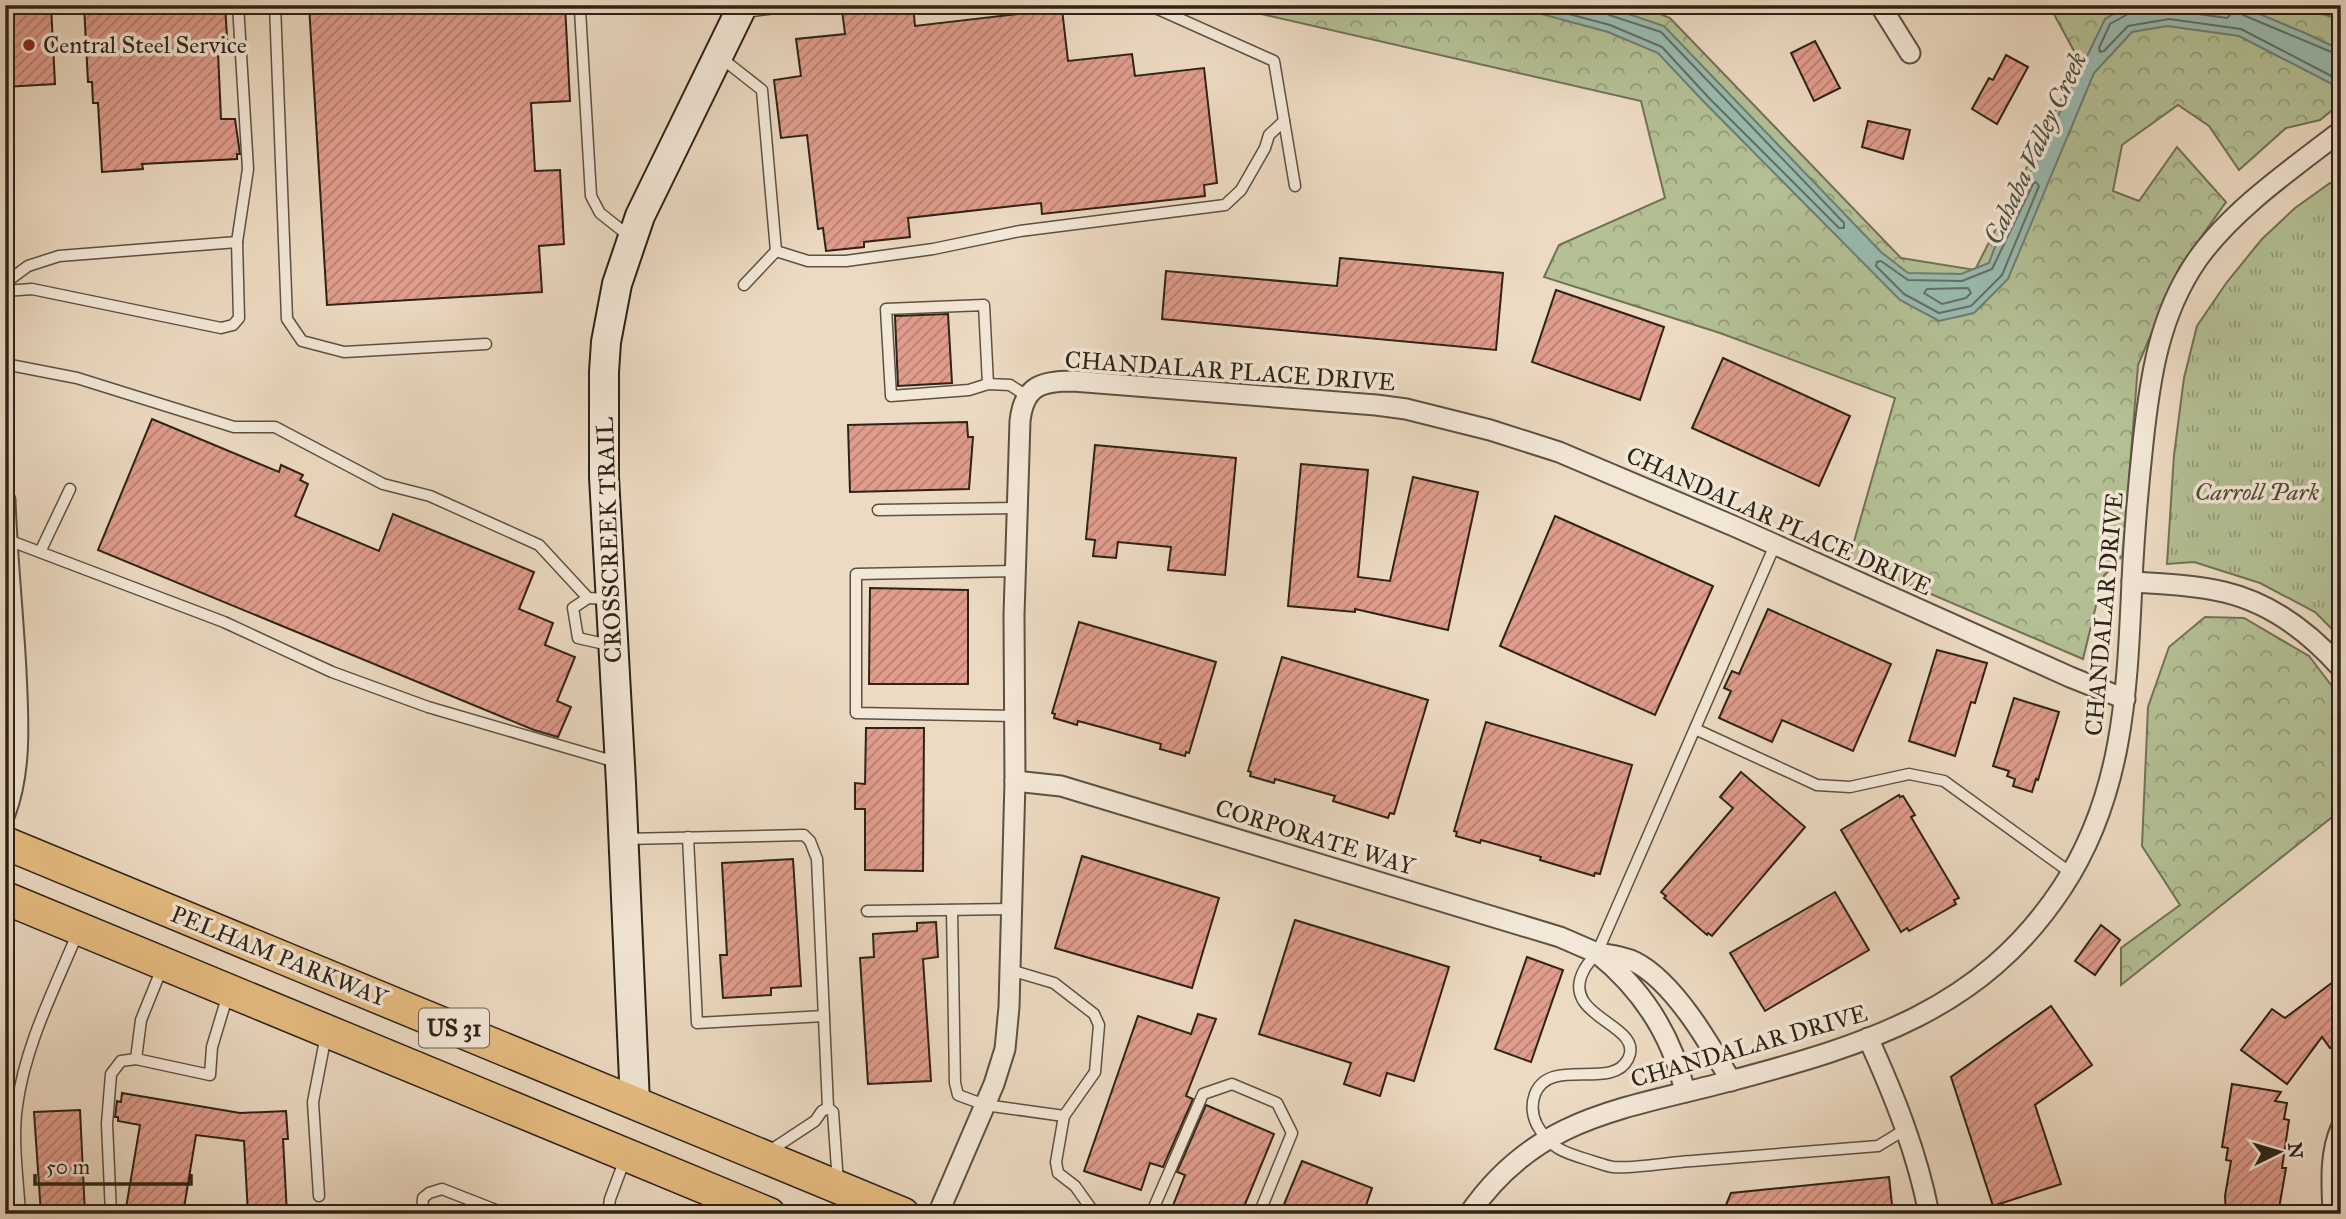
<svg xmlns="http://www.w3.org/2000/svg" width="2346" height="1219" font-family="'IM FELL Great Primer',serif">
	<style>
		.forest { fill: url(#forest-crowns); stroke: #707256; stroke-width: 2 }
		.park { fill: url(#park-tufts); stroke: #707256; stroke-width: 2 }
		.water { fill: #99bbb0; stroke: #6e7e73; stroke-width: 2 }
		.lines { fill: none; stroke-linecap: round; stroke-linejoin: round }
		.shore { stroke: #636f64; stroke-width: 2 }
		.building { fill: url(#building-hatch); stroke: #2d2317; stroke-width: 2 }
		.lane-casing { stroke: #5d5142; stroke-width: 13 }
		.street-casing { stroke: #5d5142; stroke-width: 23 }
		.secondary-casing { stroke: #2d2317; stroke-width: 32 }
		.primary-casing { stroke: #2d2317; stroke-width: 35 }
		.lane { stroke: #f3e7d7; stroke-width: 10 }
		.street { stroke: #f3e7d7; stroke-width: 19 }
		.secondary { stroke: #f3e7d7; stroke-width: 28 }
		.primary { stroke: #e6bd81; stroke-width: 32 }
		.poi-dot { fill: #8f2418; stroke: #f3e7d7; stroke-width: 2.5 }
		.labels { text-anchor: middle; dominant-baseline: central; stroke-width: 7; stroke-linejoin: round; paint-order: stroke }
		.shield { fill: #f3e7d7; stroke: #685e51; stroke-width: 2 }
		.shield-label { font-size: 23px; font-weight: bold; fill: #2d2317 }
		.poi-label { font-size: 24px; fill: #2d2317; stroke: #f3e7d7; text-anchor: start }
		.street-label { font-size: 24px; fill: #2d2317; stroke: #f3e7d7 }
		.park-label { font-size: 24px; font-style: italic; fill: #4f4a36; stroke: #f3e7d7 }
		.water-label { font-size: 26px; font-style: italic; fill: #4d5145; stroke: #f3e7d7 }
	</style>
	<defs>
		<pattern id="forest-crowns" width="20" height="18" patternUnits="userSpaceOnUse" patternTransform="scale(1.75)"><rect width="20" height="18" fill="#b4c095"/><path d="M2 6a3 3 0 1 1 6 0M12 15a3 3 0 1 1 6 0" fill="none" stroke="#939c79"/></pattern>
		<pattern id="park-tufts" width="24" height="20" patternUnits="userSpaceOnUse" patternTransform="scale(1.75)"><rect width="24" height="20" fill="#b4c095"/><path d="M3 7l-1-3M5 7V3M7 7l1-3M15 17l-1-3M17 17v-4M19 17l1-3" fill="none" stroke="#939c79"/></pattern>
		<pattern id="building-hatch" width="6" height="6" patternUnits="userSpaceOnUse" patternTransform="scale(1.75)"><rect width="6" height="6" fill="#e09c8c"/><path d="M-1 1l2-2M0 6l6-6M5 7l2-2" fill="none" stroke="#b67f71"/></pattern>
	</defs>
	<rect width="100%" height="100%" fill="#ecdac2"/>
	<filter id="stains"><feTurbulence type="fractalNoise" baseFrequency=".00286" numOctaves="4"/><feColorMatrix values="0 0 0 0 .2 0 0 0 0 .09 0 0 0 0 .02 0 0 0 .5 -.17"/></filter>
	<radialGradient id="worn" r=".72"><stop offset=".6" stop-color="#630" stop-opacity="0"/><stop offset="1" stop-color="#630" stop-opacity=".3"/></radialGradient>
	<!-- forest -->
	<g class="forest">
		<path d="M1222 5H1638L1670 18 1901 258 1975 270 2080 62 2049 5H2287L2341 19V103L2320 120 2286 128 2239 170 2209 126 2178 105 2122 145 2113 191 2139 201 2177 147 2226 202 2179 268 2138 365 2123 555 2103 577 2083 659 1849 559 1895 398 1720 333 1544 277 1559 245 1665 198 1641 101Z"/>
		<path d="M2205 617 2244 618 2309 656 2341 698V810L2121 985V948L2180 905 2142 846 2148 707 2169 647Z"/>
	</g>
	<!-- park -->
	<path class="park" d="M2330 183H2341V638L2315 612 2260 583 2194 562 2167 564 2174 455 2184 378 2197 326 2227 282 2262 239 2295 208Z"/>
	<!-- water -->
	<path class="water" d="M1508 5H1602L1664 26 1881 252 1908 273 1961 274 1989 263 1996 244 2105 19 2122 9 2143 5H2238L2305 33 2341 50V91L2334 85 2239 36 2167 26 2132 32 2094 73 2008 279 1974 313 1939 321 1900 300 1704 102 1658 53 1608 32Z"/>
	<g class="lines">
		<!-- shore -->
		<g class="shore">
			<path d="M1535 5 1610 25 1662 47 1709 98 1839 228H1844V223L1661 32 1609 15 1605 11V5"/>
			<path d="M2131 5 2128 14 2110 24 2099 48 2100 52 2104 51 2128 26 2169 19 2241 29 2341 81"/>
			<path d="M2139 5V12L2142 14 2169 10 2227 18 2230 15 2229 5"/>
			<path d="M2238 5 2239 11 2243 15 2341 56"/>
			<path d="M2036 182 2039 186 2002 275 1971 306 1939 313 1904 294 1876 266 1877 262 1881 261 1908 280 1962 281 1992 269 2033 184Z"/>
			<path d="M1968 288 1971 293 1966 298 1942 304 1924 293 1927 289Z"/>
		</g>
	</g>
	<!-- building -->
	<g class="building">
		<path d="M5 5H51L55 84 5 87Z"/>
		<path d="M84 5H225L228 52H218L221 119H235L240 154H237V159L142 164 143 169 102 172 98 103H93L92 82H88Z"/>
		<path d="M309 5H565L570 101 531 103 535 171 560 170 564 244 539 246 542 292 327 305Z"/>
		<path d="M885 5H913L915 26 1062 9 1068 61 1132 54 1135 76 1204 68 1217 183 1204 185 1205 196 1042 214 1041 203 908 218 910 237 864 242V247L826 251 823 228 818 229 807 135 781 138 774 80 801 76 796 39 845 34 842 10Z"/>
		<path d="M1815 41 1840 88 1814 101 1791 53Z"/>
		<path d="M2006 55 2028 67 1997 124 1972 109 1989 78 1993 80Z"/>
		<path d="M1868 121 1910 130 1903 159 1862 147Z"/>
		<path d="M1340 258 1503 273 1496 350 1162 319 1166 271 1337 286Z"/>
		<path d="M1556 290 1664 327 1640 400 1532 362Z"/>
		<path d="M948 314 952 383 898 386 895 316Z"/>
		<path d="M1723 358 1850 416 1819 486 1692 428Z"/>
		<path d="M152 419 279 472 281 465 303 475 300 480 308 484 295 516 379 551 393 514 534 572 519 609 553 623 545 645 575 657 557 701 571 707 558 737 534 730 98 550Z"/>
		<path d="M967 422 968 437H973L969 489 850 492 848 425Z"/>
		<path d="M1095 445 1236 458 1225 575 1168 570 1171 547 1118 542 1116 558 1093 556 1095 540 1086 539Z"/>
		<path d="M1301 464 1368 470 1358 577 1390 581 1413 477 1478 492 1448 630 1355 609V612L1288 606Z"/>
		<path d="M1555 516 1713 586 1655 715 1500 646Z"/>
		<path d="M870 588 968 590V684H869Z"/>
		<path d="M1768 609 1891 664 1853 751 1782 720 1772 742 1719 718 1731 691 1724 688 1732 671 1739 674Z"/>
		<path d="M1079 622 1216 662 1189 753 1186 752 1185 756 1160 749 1161 744 1108 729 1078 721 1077 725 1054 718 1055 714 1052 713Z"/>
		<path d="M1937 650 1987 663 1975 703 1971 702 1955 756 1909 741Z"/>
		<path d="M1282 657 1428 700 1394 814 1390 813 1388 818 1333 801 1335 796 1275 779 1274 783 1250 776 1251 772 1248 771Z"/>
		<path d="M2014 698 2059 712 2038 780 2036 779 2032 792 2013 786 2015 779 2007 776 2009 771 1993 766Z"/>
		<path d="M1486 722 1632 765 1600 874 1595 873 1594 876 1540 860 1541 857 1481 840 1480 843 1456 836 1457 832 1454 831Z"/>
		<path d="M866 728H924L923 871 865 870V809H855V783L865 784Z"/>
		<path d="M1741 772 1805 827 1712 936 1708 933 1707 935 1664 898 1666 896 1661 892 1733 808 1720 797Z"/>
		<path d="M1899 795 1900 797 1903 796 1915 815 1911 817 1959 898 1954 900 1956 904 1909 931 1907 928 1901 932 1841 830Z"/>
		<path d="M1082 856 1219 898 1192 988 1055 948Z"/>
		<path d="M793 859 801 986 771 988V995L723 998 720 955H727L722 863Z"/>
		<path d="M1835 892 1869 950 1765 1011 1730 953Z"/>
		<path d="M1295 920 1449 967 1414 1081 1387 1073 1380 1096 1344 1084 1351 1063 1259 1034Z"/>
		<path d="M936 922 938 957 923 959 931 1081 868 1084 860 958 874 957 873 934 917 931V923Z"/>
		<path d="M2101 925 2120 940 2095 975 2075 961Z"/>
		<path d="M1527 957 1563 970 1531 1062 1495 1049Z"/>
		<path d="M2341 976V1040L2330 1048 2322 1037 2287 1084 2241 1050 2272 1009 2285 1018Z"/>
		<path d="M2051 1006 2092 1065 2035 1105 2061 1184 1993 1206 1951 1077Z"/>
		<path d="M1198 1014 1216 1019 1186 1096 1193 1099 1163 1167 1150 1163 1141 1190 1084 1171 1138 1016 1191 1034Z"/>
		<path d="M2232 1084 2281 1092 2275 1101 2287 1103 2284 1119 2289 1120 2282 1168H2286L2278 1214H2226L2225 1196 2231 1161 2226 1160 2228 1148 2222 1147Z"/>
		<path d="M122 1093 240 1113 286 1111 288 1139H283L287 1214H248L244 1141 196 1135 183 1214H125L140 1125 118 1121V1117H115L117 1101 121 1102Z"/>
		<path d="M1206 1105 1274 1134 1241 1214H1185L1172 1208 1185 1175 1177 1172Z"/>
		<path d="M80 1110 85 1214H41L34 1112Z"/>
		<path d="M1302 1161 1372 1188 1363 1214H1292L1282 1209Z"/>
		<path d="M1889 1177 1893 1214H1722L1731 1193Z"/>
	</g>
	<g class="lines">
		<!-- lane casing -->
		<g class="lane-casing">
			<g id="lane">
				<path d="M275 5 287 319 302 341 344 352 486 344"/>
				<path d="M1149 5 1274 61 1295 186"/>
				<path d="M580 10 591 196 600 213 629 236"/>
				<path d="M744 12 800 5"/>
				<path d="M720 57 762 90 776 251 744 285"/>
				<path d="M776 251 808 261H846L933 249 1020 231 1225 205 1241 190 1265 148 1269 135 1284 121"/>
				<path d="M5 283 28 266 59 256 237 242 248 169 238 5"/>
				<path d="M5 291 32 289 221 328 233 325 239 318 237 242"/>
				<path d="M5 364 77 378 234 427H275L383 484 430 496 539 545 588 598 608 599"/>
				<path d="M988 384 969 390 891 396 886 309 984 305 988 384 1010 385 1027 396"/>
				<path d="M878 510 1017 508"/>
				<path d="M8 540 224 622 332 672 428 707 616 762"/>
				<path d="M1775 545 1597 953C1593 958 1587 964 1584 970 1558 1018 1646 1024 1628 1059 1612 1091 1550 1056 1535 1094 1531 1105 1532 1115 1537 1125 1551 1150 1566 1153 1592 1161 1599 1163 1606 1166 1613 1167 1634 1169 1670 1162 1692 1161 1754 1156 1816 1151 1878 1146L1906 1129"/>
				<path d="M40 552 70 489"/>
				<path d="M588 598 573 608 578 638 609 645"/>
				<path d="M1015 716 856 713V574L1016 571"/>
				<path d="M1695 729 1817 785 1850 787 1909 774 1944 781 2071 873"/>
				<path d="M688 837 697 1023 824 1016"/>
				<path d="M624 839 804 835 810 841 817 859 828 1108"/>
				<path d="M952 910 955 1083 958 1095 985 1105 1064 1116"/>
				<path d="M867 911 1012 909"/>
				<path d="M162 968 141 1020 136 1059 210 1075 212 1047 228 994"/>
				<path d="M1010 970 1054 983 1094 1014 1099 1025 1095 1072 1064 1116 1056 1162 1058 1173 1075 1186 1095 1214"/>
				<path d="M768 1152 815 1121 822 1111 828 1108 833 1112 838 1183"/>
				<path d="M319 1196 313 1102 326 1035"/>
				<path d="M1475 1205 1491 1214"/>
				<path d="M20 1214C18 1178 12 1141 17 1106 25 1045 55 988 78 932"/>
				<path d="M111 1214 107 1124 111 1074 121 1061 136 1059"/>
				<path d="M422 1214 423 1198 429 1193 442 1189 506 1214"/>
				<path d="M608 1214 610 1199 625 1159"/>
				<path d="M1151 1214 1203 1094 1232 1084 1277 1103 1292 1133 1259 1214"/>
			</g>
		</g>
		<!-- street casing -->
		<g class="street-casing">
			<g id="street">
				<path d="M1880 5 1910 53"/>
				<path d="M5 500C7 557 13 614 16 671 18 717 22 769 5 814"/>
				<path d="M2132 582C2163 584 2194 585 2224 592 2271 603 2310 633 2341 668"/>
				<path d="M1015 781 1061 786 1560 937 1597 953"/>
				<path d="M1868 1038C1894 1095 1917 1152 1929 1214"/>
				<path d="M1685 1092C1672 1035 1643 990 1597 953 1610 955 1623 956 1635 962 1674 982 1709 1043 1731 1081"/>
				<path d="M938 1214 994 1084 1005 1049 1009 1007 1015 781 1014 615 1020 421C1024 386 1041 381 1073 381L1376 405 1406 409 1490 430 1559 452 1736 527 2070 677 2125 699"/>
				<path d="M1469 1214C1536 1116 1624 1109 1730 1081 1865 1045 1981 1011 2062 888 2124 794 2127 690 2132 582 2134 536 2138 489 2143 443 2150 378 2159 315 2197 260 2232 210 2293 168 2341 131"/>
				<path d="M2333 1214C2332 1185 2329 1155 2341 1128"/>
			</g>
		</g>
		<!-- secondary casing -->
		<g class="secondary-casing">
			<path id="secondary" d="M635 1103 621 783 604 477V372L606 342 617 284 640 216 743 5"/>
		</g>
		<!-- primary casing -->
		<g class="primary-casing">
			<g id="primary">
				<path d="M5 843 903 1214"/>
				<path d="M5 898 769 1214"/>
			</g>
		</g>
		<!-- lane -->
		<use href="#lane" class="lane"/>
		<!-- street -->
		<use href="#street" class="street"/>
		<!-- secondary -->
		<use href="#secondary" class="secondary"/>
		<!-- primary -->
		<use href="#primary" class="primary"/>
	</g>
	<!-- markers -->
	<circle class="poi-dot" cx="29" cy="45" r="7"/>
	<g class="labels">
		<!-- shield labels -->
		<rect class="shield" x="419" y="1008.5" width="70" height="39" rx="5"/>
		<g class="shield-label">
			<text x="454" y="1028">US 31</text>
		</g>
		<!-- poi labels -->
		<g class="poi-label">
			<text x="43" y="45">Central Steel Service</text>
		</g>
		<!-- street labels -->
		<g class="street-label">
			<text transform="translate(1230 371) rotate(4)">CHANDALAR PLACE DRIVE</text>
			<text transform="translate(1779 521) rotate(24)">CHANDALAR PLACE DRIVE</text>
			<text transform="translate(609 540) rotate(-92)">CROSSCREEK TRAIL</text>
			<text transform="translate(2104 614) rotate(-85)">CHANDALAR DRIVE</text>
			<text transform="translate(1315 837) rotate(17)">CORPORATE WAY</text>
			<text transform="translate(279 956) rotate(22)">PELHAM PARKWAY</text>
			<text transform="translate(1749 1046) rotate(-16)">CHANDALAR DRIVE</text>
		</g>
		<!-- park labels -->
		<g class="park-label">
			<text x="2257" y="492">Carroll Park</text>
		</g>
		<!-- water labels -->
		<g class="water-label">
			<text transform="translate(2035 148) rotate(-65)">Cahaba Valley Creek</text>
		</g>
	</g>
	<!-- margin -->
	<rect width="2346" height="1219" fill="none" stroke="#ecdac2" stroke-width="28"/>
	<rect x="7" y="7" width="2332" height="1205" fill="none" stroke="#2d2317" stroke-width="3.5"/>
	<rect x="14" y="14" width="2318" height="1191" fill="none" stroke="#2d2317" stroke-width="2"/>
	<!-- north arrow -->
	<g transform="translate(2279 1152) rotate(85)" stroke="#f3e7d7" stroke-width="5" paint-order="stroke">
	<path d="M0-5L12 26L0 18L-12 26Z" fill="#2d2317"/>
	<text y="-10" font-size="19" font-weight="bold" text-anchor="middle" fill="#2d2317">N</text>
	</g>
	<!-- scale -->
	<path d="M35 1174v10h156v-10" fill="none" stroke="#2d2317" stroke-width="3.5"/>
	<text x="46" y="1174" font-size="21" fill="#2d2317" stroke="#f3e7d7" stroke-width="5" paint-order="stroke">50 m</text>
	<rect width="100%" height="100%" filter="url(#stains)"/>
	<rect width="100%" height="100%" fill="url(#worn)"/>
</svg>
